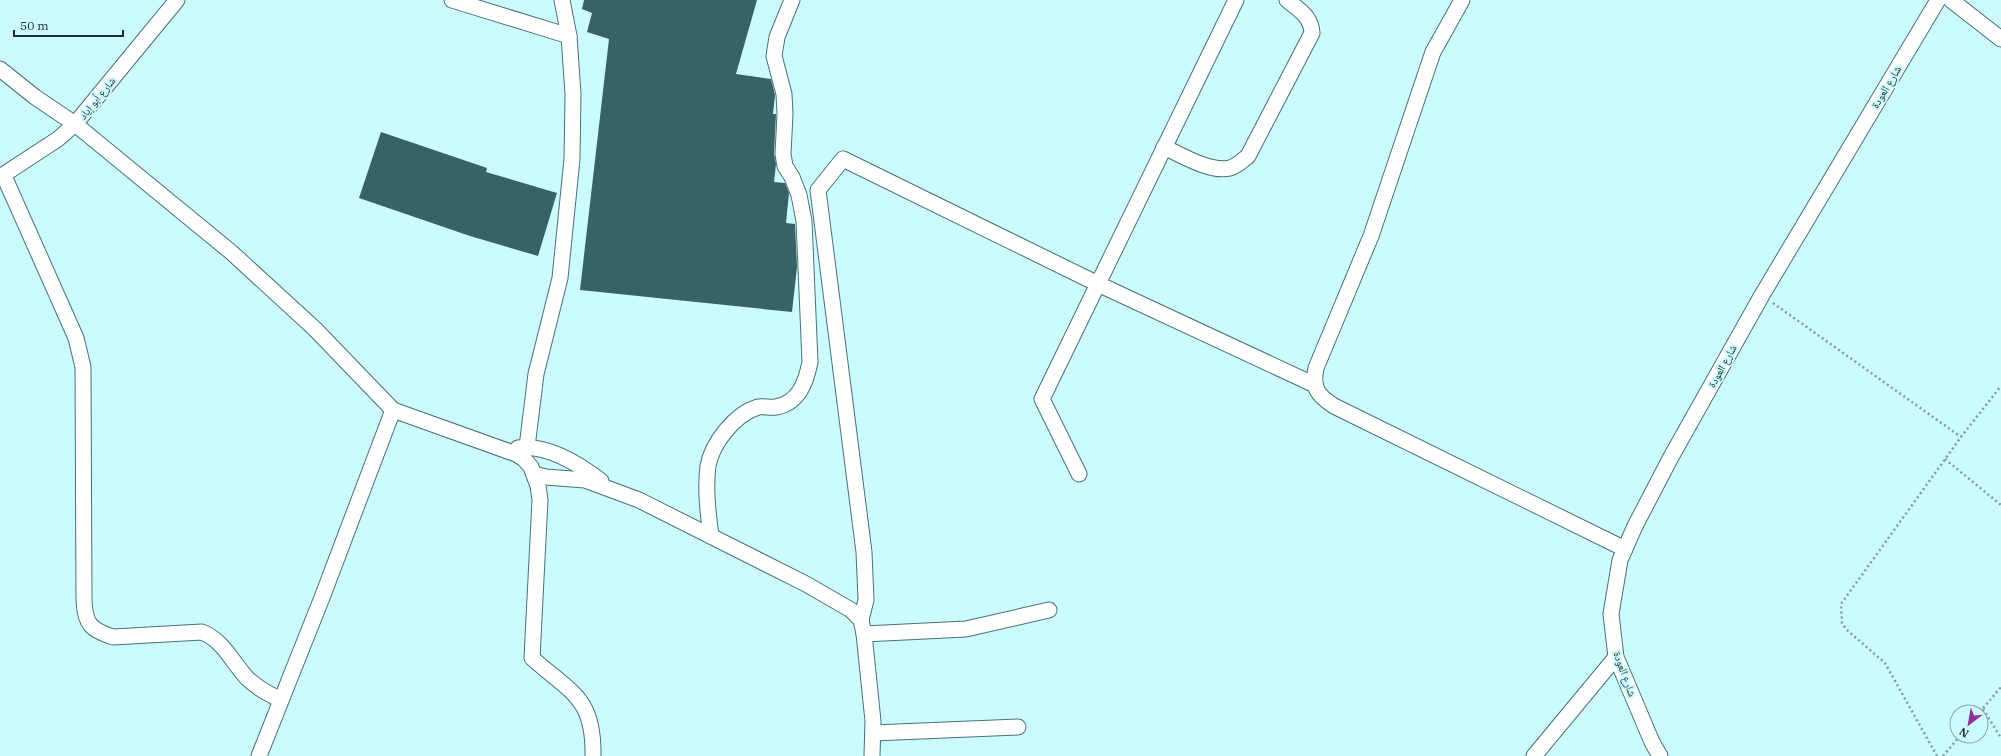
<svg xmlns="http://www.w3.org/2000/svg" width="2001" height="756" font-family="'IBM Plex Serif','Noto Naskh Arabic',serif">
	<style>
		.building { fill: #376367 }
		.lines { fill: none; stroke-linecap: round; stroke-linejoin: round }
		.minor-casing { stroke: #467276; stroke-width: 17 }
		.path { stroke: #7c9ea1; stroke-width: 2.5; stroke-dasharray: 2 3; stroke-linecap: butt }
		.minor { stroke: #fff; stroke-width: 15 }
		.labels { text-anchor: middle; dominant-baseline: central; stroke-width: 4; stroke-linejoin: round; paint-order: stroke }
		.street-label { font-size: 11px; fill: #1a2c2e; stroke: #cbfbff }
	</style>
	<rect width="100%" height="100%" fill="#cbfbff"/>
	<!-- building -->
	<g class="building">
		<path d="M584 0H757L736 74 771 79 775 95 773 114H776L774 154 776 164 774 182 785 183 789 193 786 223 795 224 797 267 792 312 580 290 609 39 587 32 592 13 582 9Z"/>
		<path d="M381 132 487 168 486 172 557 193 538 256 470 236 359 198Z"/>
	</g>
	<g class="lines">
		<!-- minor casing -->
		<g class="minor-casing">
			<g id="minor">
				<path d="M452 0 569 36"/>
				<path d="M1462 0 1433 52 1371 236 1316 368C1312 388 1317 395 1334 406L1625 549"/>
				<path d="M1951 0 2001 39"/>
				<path d="M0 69 35 97 75 124 231 252 315 329 393 410 323 595 259 756"/>
				<path d="M1164 147C1181 155 1211 173 1230 168 1237 166 1243 160 1248 156L1312 33C1311 16 1299 10 1287 0"/>
				<path d="M4 176 76 338 83 367 84 601C85 624 91 630 113 637L202 632C224 641 232 662 247 678 257 688 269 694 281 700"/>
				<path d="M0 177 58 139 75 124 177 0"/>
				<path d="M393 410 516 454 524 459 531 467 538 486 540 500 532 658C571 693 594 697 593 756"/>
				<path d="M527 447 536 374 560 278 572 159 573 94 569 36 562 0"/>
				<path d="M518 448C547 444 579 464 601 481"/>
				<path d="M534 474 546 477 585 480 639 500 806 584 851 610 861 620 864 634 873 721 872 756"/>
				<path d="M1079 474 1042 399 1236 0"/>
				<path d="M711 536C708 513 705 489 708 466 712 443 735 414 758 407 763 406 770 408 776 407 799 403 806 382 810 362L804 221 799 195 792 177 785 166 783 154 785 114 784 94 774 56 777 37 792 0"/>
				<path d="M861 620 866 600 864 552 818 190 843 159 1098 284 1315 385"/>
				<path d="M864 634 966 629 1049 610"/>
				<path d="M873 733 1018 727"/>
				<path d="M1534 756 1616 657"/>
				<path d="M1660 756 1652 742 1616 657 1611 614 1620 560 1635 526 1671 457 1762 295 1938 0"/>
			</g>
		</g>
		<!-- path -->
		<g class="path">
			<path d="M1773 303 1961 437"/>
			<path d="M1945 459 2001 505"/>
			<path d="M1983 709 2001 738"/>
			<path d="M1980 712 2001 687"/>
			<path d="M1937 756 1885 663 1847 630 1842 623 1841 604 1961 437 2001 386"/>
			<path d="M1943 756 1960 736"/>
		</g>
		<!-- minor -->
		<use href="#minor" class="minor"/>
	</g>
	<g class="labels">
		<!-- street labels -->
		<g class="street-label">
			<text transform="translate(1886 87) rotate(-59)">شارع العودة</text>
			<text transform="translate(97 98) rotate(-51)">شارع أبو إياد</text>
			<text transform="translate(1722 366) rotate(-61)">شارع العودة</text>
			<text transform="translate(1625 674) rotate(70)">شارع العودة</text>
		</g>
	</g>
	<!-- north arrow -->
	<g transform="translate(1969 724) rotate(211)"><circle r="19" fill="#cbfbff" stroke="#84a8ab"/>
	<path d="M0-3L7 15L0 10L-7 15Z" fill="#913098"/>
	<text y="-6" font-size="11" font-weight="bold" text-anchor="middle" fill="#1a2c2e">N</text>
	</g>
	<!-- scale -->
	<path d="M14 30v6h109v-6" fill="none" stroke="#1a2c2e" stroke-width="2"/>
	<text x="20" y="30" font-size="12" fill="#1a2c2e" stroke="#cbfbff" stroke-width="3" paint-order="stroke">50 m</text>
</svg>
